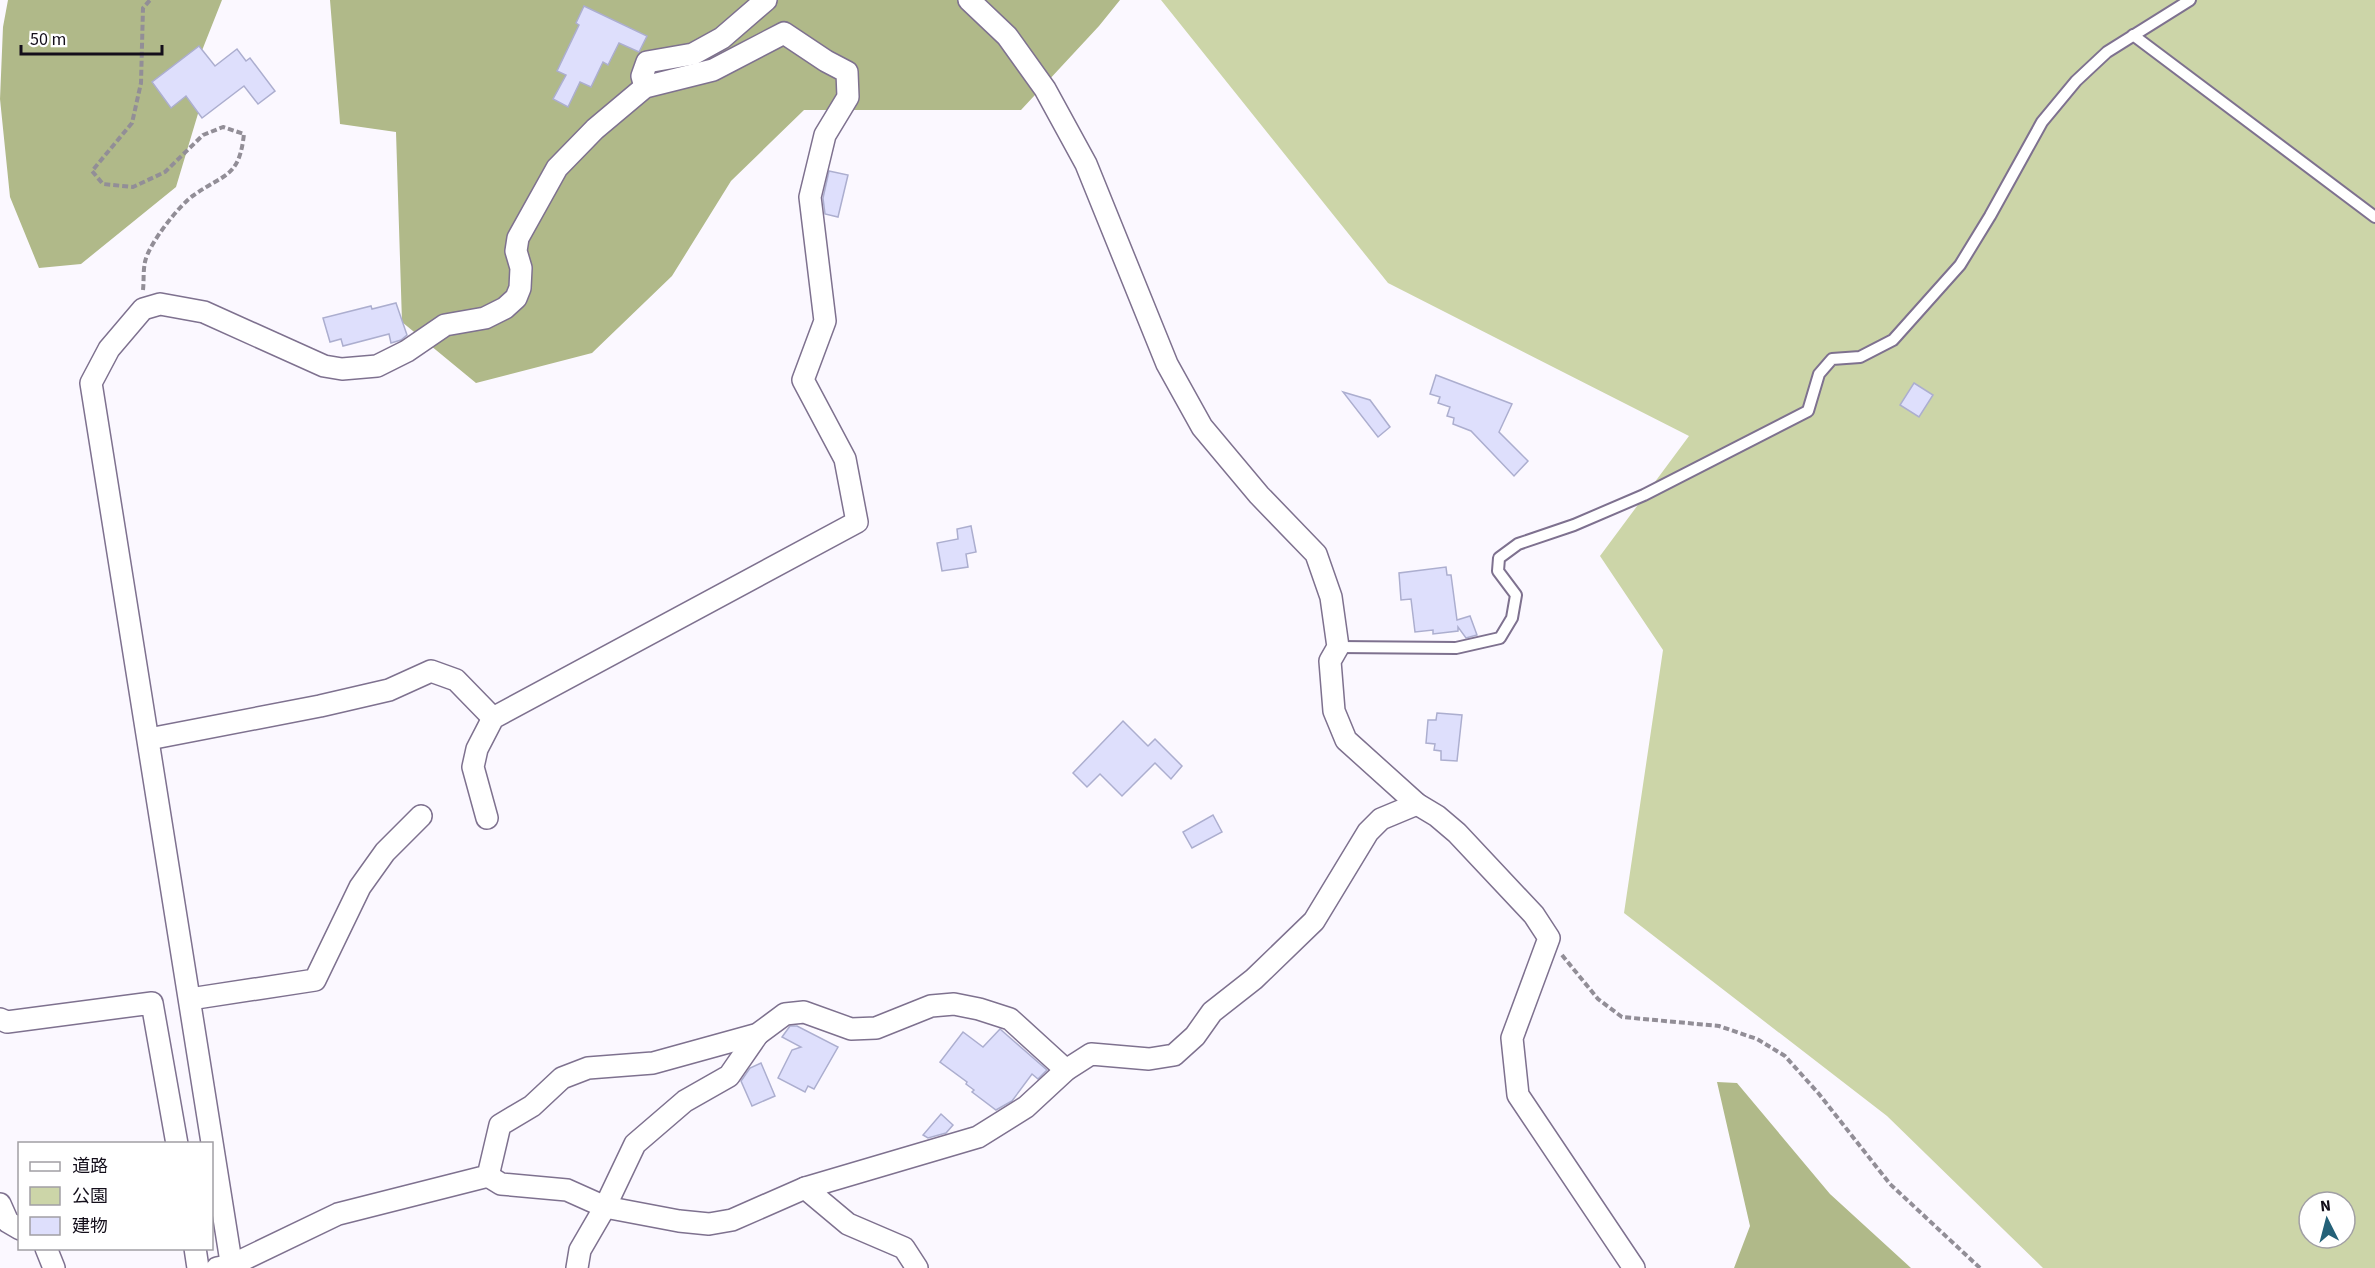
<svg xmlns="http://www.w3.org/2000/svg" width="2375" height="1268" font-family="'Source Sans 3','Noto Sans JP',sans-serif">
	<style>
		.green { fill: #ccd5a8; fill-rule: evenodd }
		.forest { fill: #b0b989 }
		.building { fill: #dedffc; stroke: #acaecf; stroke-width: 1.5 }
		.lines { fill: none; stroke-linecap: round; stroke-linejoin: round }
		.lane-casing { stroke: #7e718f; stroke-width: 14 }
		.street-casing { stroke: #7e718f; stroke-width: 24 }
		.path { stroke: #928e97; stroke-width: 4; stroke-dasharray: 6 3; stroke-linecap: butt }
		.lane { stroke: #fff; stroke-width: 10 }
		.street { stroke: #fff; stroke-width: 21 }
	</style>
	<rect width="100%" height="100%" fill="#fbf8ff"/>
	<!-- green -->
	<path class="green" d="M1161 0H2375V1268H2043L1887 1116 1624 913 1663 650 1600 556 1689 436 1388 283ZM2309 1202H2345V1238H2309Z"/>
	<!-- forest -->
	<g class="forest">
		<path d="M8 0H222L201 53 200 107 176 187 81 264 39 268 10 197 0 99 3 27Z"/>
		<path d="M330 0H1120L1099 26 1021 110H804L731 181 672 276 592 353 476 383 402 322 396 132 340 124Z"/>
		<path d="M1717 1082 1737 1083 1830 1194 1911 1268H1734L1750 1226Z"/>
	</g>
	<!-- building -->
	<g class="building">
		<path d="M584 6 647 36 639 52 619 43 608 65 603 62 591 87 580 82 568 107 553 99 566 75 557 71 579 25 576 23Z"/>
		<path d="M199 46 215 66 237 49 246 61 250 58 275 91 258 104 244 86 202 118 186 96 171 108 152 82Z"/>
		<path d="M829 171 848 175 838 217 825 214 823 198Z"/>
		<path d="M396 303 407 335 401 340 391 343 389 334 343 346 341 339 330 342 323 318 371 306 372 309Z"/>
		<path d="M1436 375 1512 404 1499 432 1528 461 1514 476 1471 431 1453 424 1454 418 1447 416 1450 407 1438 403 1440 397 1430 394Z"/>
		<path d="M1914 383 1933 395 1919 417 1900 405Z"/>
		<path d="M1343 392 1370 400 1390 427 1378 437Z"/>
		<path d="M971 526 976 552 966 554 968 567 942 571 937 543 958 539 957 529Z"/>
		<path d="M1446 567 1447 575H1451L1457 620 1470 616 1477 635 1466 638 1458 627V631L1433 634V630L1415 632 1411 599 1401 600 1399 573Z"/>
		<path d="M1437 713 1462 715 1457 761 1441 760V751L1434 750 1435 744 1426 743 1428 720H1436Z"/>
		<path d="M1123 721 1148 746 1155 739 1182 766 1171 779 1155 763 1122 796 1100 774 1087 787 1073 773Z"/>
		<path d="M1213 815 1222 832 1192 848 1183 832Z"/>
		<path d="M790 1026H797L838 1047 814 1089 808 1086 805 1092 778 1078 792 1050 801 1047 782 1037Z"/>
		<path d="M1000 1029 1047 1070 1038 1079 1032 1074 1012 1101 996 1110 972 1092 974 1090 966 1084 967 1082 940 1062 963 1032 983 1047Z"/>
		<path d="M761 1063 775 1096 752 1106 741 1081 750 1068Z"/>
		<path d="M941 1114 953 1125 946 1133 928 1138 923 1135Z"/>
	</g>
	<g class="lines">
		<!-- lane casing -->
		<g class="lane-casing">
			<g id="lane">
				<path d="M2133 35 2375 217"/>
				<path d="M1338 647 1456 648 1500 638 1512 618 1516 595 1498 571 1499 558 1518 544 1574 525 1644 495 1808 411 1819 374 1832 359 1860 357 1893 340 1960 265 1990 216 2042 122 2076 81 2107 52 2190 0"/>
			</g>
		</g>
		<!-- street casing -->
		<g class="street-casing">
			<g id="street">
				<path d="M969 0 1007 36 1045 89 1086 164 1167 364 1202 427 1259 495 1316 554 1331 597 1338 647 1330 661 1334 711 1346 740 1417 804 1437 816 1457 833 1534 915 1549 938 1512 1038 1518 1095 1634 1268"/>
				<path d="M645 87 642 76 647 62 693 54 722 38 766 0"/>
				<path d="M149 739 320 706 389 690 431 671 456 680 493 718"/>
				<path d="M190 999 315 980 360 887 385 852 421 816"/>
				<path d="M0 1019 7 1022 152 1003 177 1144"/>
				<path d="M488 1176 501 1184 567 1190 605 1207 679 1221 709 1224 732 1220 805 1188"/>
				<path d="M0 1204 8 1222 20 1229"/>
				<path d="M46 1248 54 1268"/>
				<path d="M195 1248 198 1268"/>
				<path d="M217 1268 232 1265 338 1214 488 1176 500 1125 532 1106 562 1078 588 1068 653 1063 758 1034 785 1014 804 1012 851 1029 876 1028 931 1006 954 1004 979 1009 1010 1019 1066 1070"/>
				<path d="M232 1268 91 383 109 349 143 309 160 304 204 312 324 366 342 369 377 366 407 351 445 325 485 318 505 308 516 298 520 288 521 268 516 251 518 238 557 168 595 129 645 87 713 70 784 33 826 61 847 72 848 97 825 135 810 197 825 321 803 380 845 459 857 522 493 718 477 749 473 767 487 818"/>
				<path d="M577 1268 580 1250 605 1207 635 1144 685 1101 729 1076 758 1034"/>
				<path d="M917 1268 904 1248 848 1224 805 1188 978 1137 1026 1107 1066 1070 1091 1054 1149 1059 1174 1055 1195 1036 1212 1012 1254 979 1314 921 1368 832 1381 819 1417 804"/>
			</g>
		</g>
		<!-- path -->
		<g class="path">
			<path d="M143 290C144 281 143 271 145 262 148 245 179 205 194 195 225 173 239 178 244 134L223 127 203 135 165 172 133 187 103 184 92 171 132 123 141 83 143 8 150 0"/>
			<path d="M1562 955 1598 999 1622 1017 1719 1026 1757 1039 1785 1056 1819 1094 1890 1184 1980 1268"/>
		</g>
		<!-- lane -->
		<use href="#lane" class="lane"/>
		<!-- street -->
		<use href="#street" class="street"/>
	</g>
	<!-- legend -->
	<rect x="18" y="1142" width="195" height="108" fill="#ffffff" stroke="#a19fa4" stroke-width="1.5"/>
	<rect x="30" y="1162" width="30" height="9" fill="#ffffff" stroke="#a19fa4" stroke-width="1.5"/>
	<text x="72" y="1172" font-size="18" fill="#140f1b">道路</text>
	<rect x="30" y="1187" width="30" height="18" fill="#ccd5a8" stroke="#a19fa4" stroke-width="1.5"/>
	<text x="72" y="1202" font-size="18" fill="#140f1b">公園</text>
	<rect x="30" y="1217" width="30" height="18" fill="#dedffc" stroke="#a19fa4" stroke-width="1.5"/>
	<text x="72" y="1232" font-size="18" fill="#140f1b">建物</text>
	<!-- north arrow -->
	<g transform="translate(2327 1220) rotate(354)"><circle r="28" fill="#ffffff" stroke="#a19fa4" stroke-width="1.5"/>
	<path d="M0-4.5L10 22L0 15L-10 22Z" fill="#246178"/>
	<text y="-9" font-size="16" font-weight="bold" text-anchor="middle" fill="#140f1b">N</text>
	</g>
	<!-- scale -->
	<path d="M21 45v9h141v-9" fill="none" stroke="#140f1b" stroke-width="3"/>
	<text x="30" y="45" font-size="18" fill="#140f1b" stroke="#ffffff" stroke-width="4.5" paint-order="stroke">50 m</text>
</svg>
